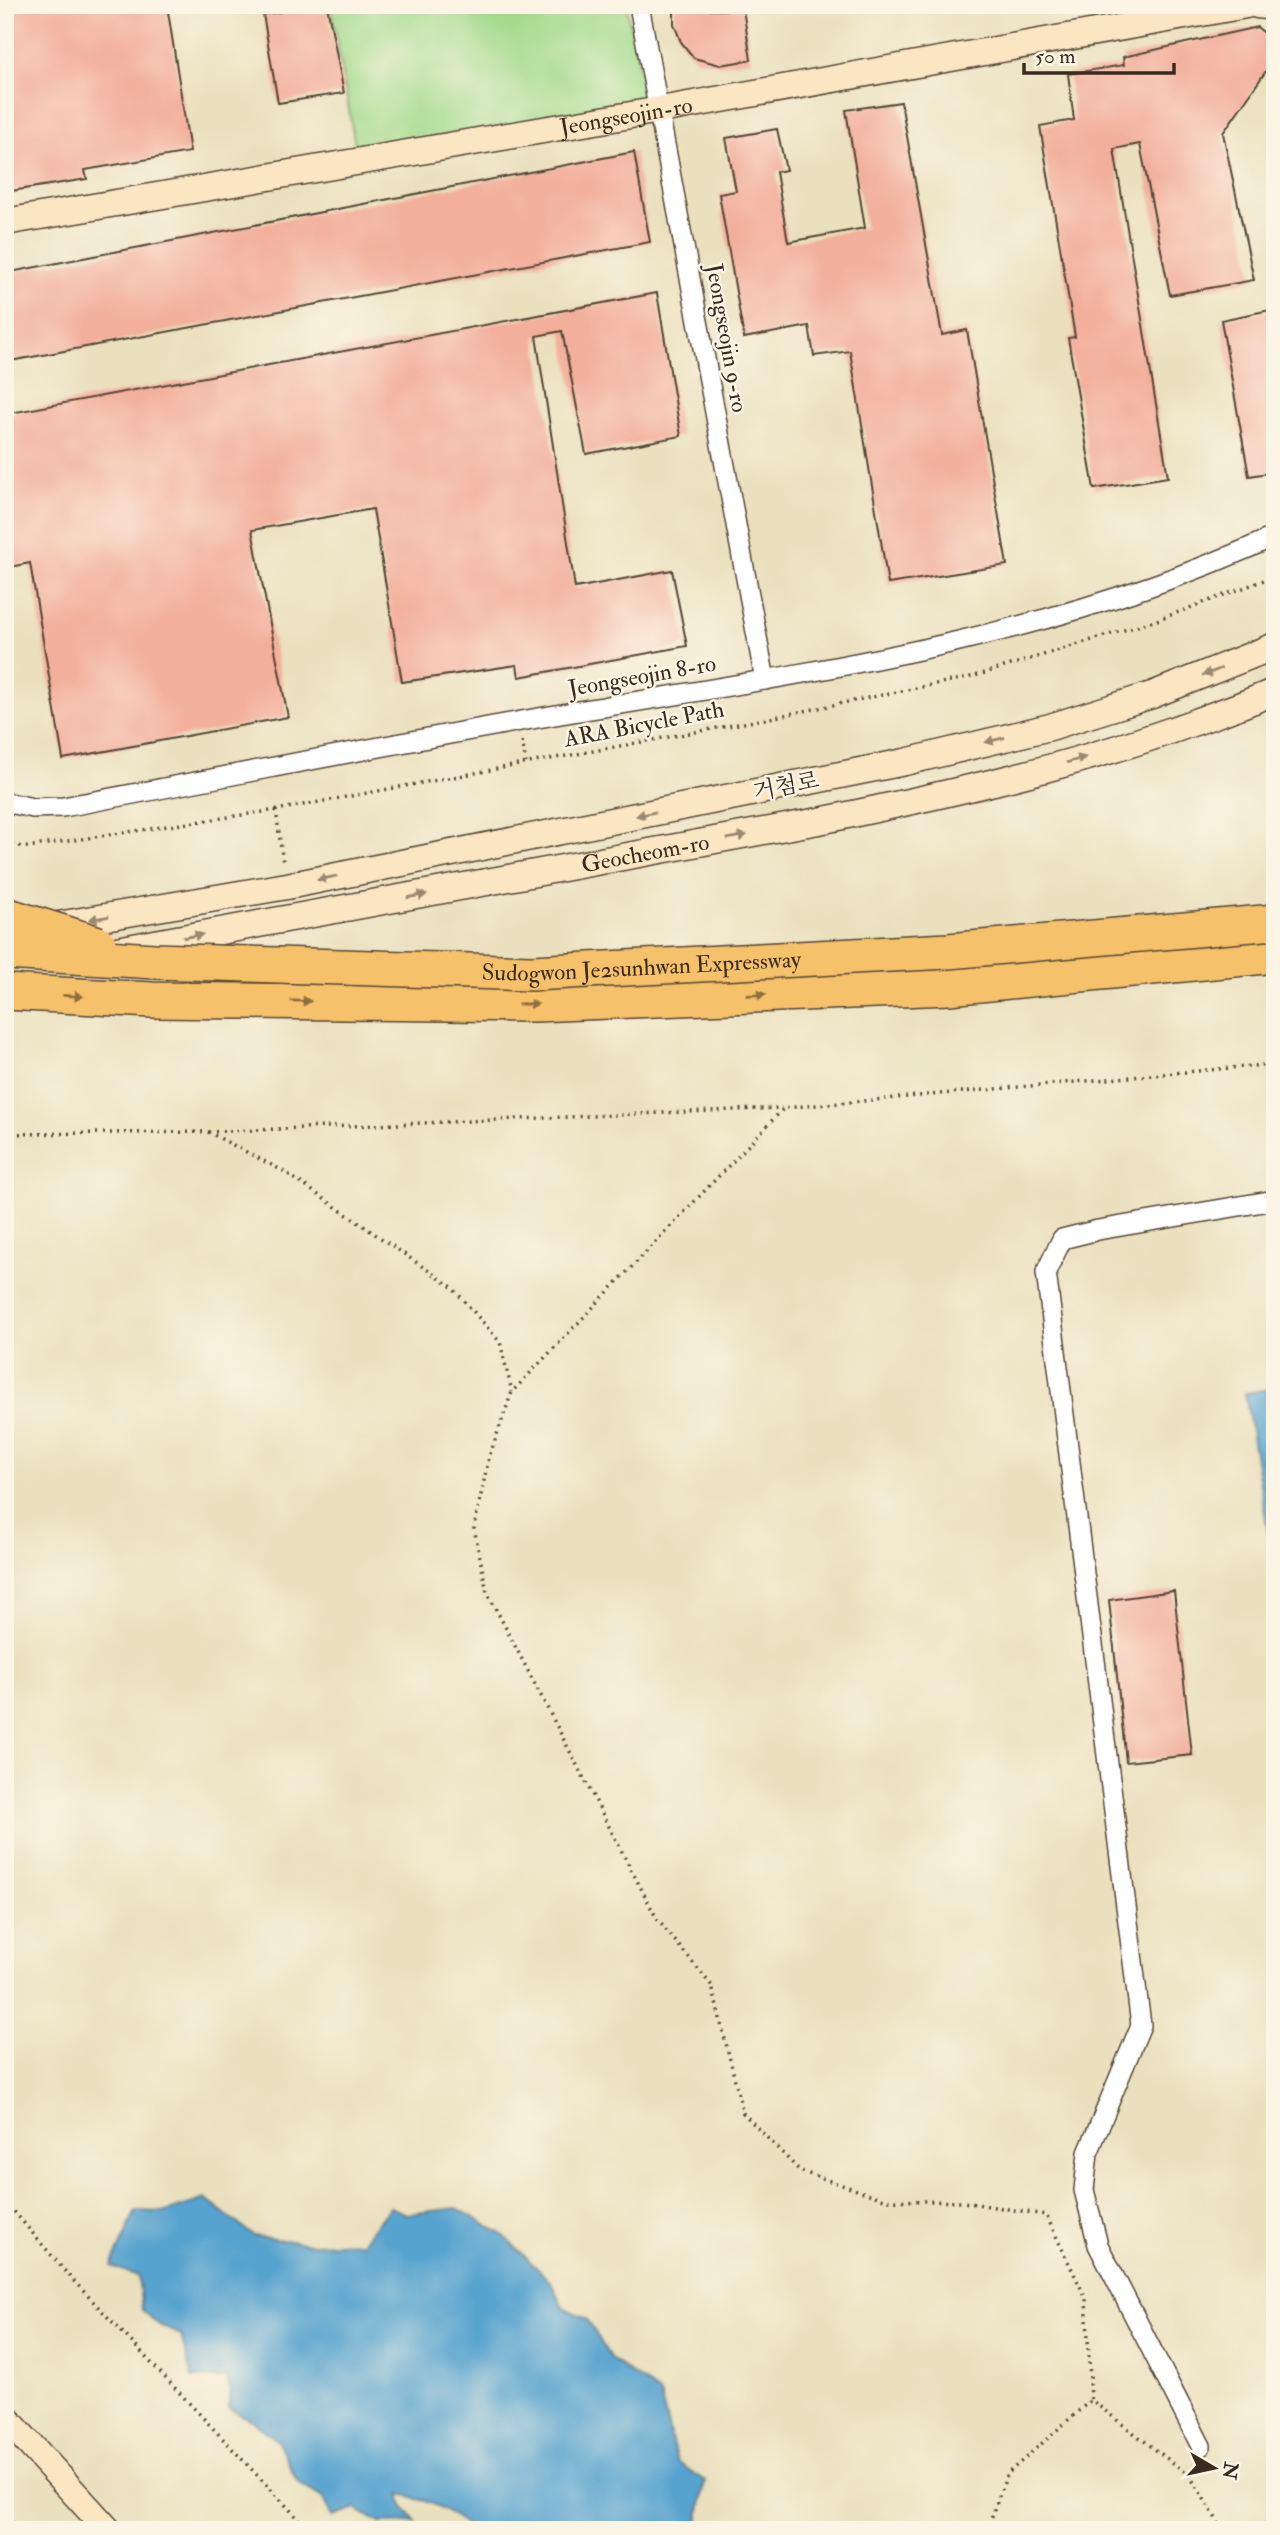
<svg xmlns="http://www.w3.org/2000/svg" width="1280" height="2535" font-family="'IM FELL Double Pica','Noto Serif KR',serif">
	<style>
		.green { fill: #a3da8c; stroke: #6f8255; stroke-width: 2 }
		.water { fill: #56a3cf; stroke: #486676; stroke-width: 2 }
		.building { fill: #f2af9b }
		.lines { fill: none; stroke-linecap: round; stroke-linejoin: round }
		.street-casing { stroke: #554536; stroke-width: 22 }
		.secondary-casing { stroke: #554536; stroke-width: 29 }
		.highway-casing { stroke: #554536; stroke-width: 38 }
		.path { stroke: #554536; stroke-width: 3.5; stroke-dasharray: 2 5; stroke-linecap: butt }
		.street { stroke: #fff; stroke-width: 19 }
		.secondary { stroke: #fbe6c4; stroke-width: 26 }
		.highway { stroke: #f5c16b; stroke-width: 35 }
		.highway-bridge-casing { stroke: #554536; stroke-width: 38; stroke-linecap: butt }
		.highway-bridge { stroke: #f5c16b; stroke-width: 35 }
		.oneway { fill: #9b8871 }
		.oneway2 { fill: #8f6e41 }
		.labels { text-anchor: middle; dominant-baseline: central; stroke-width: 5; stroke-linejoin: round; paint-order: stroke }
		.street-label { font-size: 23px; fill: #3b2a1e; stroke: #fcf5e5 }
	</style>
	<rect width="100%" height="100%" fill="#fcf5e5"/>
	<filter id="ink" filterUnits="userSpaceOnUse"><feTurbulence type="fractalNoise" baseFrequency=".0143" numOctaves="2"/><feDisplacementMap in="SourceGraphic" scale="14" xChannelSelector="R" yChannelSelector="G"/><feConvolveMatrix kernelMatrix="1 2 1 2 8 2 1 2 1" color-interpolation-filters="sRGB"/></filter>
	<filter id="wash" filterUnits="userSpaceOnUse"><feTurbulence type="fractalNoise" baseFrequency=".00686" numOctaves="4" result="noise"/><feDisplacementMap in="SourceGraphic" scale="28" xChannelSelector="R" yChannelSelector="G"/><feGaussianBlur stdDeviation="1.57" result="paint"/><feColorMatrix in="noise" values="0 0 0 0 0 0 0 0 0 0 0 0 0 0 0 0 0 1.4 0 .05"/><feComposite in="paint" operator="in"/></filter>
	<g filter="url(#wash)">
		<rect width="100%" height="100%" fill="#eae0be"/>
		<!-- green -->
		<path class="green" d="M331 5H626L647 102 356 151Z"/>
		<!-- water -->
		<g class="water">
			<path d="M1275 1388V1574L1245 1393Z"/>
			<path d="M205 2199 254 2236 312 2244 362 2242 390 2207 407 2214 457 2208 502 2234 551 2282 563 2307 587 2319 611 2359 660 2394 677 2462 705 2481 697 2530H469C451 2510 426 2499 400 2494L403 2506 416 2522 380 2523 356 2509 333 2517 324 2499 298 2483 277 2440 253 2421 228 2408 231 2392 227 2378H192L181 2335 159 2325 142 2310 138 2276 111 2266 136 2211 166 2212Z"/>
		</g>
		<g id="blocks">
			<!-- building -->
			<g class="building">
				<path d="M5 5H167L190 152 85 170 87 179 5 192Z"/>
				<path d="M279 5H327L344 93 278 103 263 14 280 12Z"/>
				<path d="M674 5H710V10L743 9 751 60 720 65 694 58 681 42 674 24Z"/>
				<path d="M1257 27 1275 42V58L1223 133 1254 280 1170 295 1140 144 1114 149 1168 477 1094 489 1068 338 1075 337 1040 126 1074 120 1068 74 1124 65 1123 57Z"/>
				<path d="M901 102 942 335 967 330 1007 565 888 584 850 351 814 356 809 326 744 338 719 194 736 191 726 138 777 129 786 170 776 172 788 242 865 228 846 110Z"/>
				<path d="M634 152 650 242 5 362V273Z"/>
				<path d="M657 293 681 436 586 454 562 331 536 336 575 588 672 570 687 646 519 677 517 665 402 682 373 509 252 530 288 717 63 759 30 563 5 568V414Z"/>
				<path d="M1275 309V472L1249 476 1221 320Z"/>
				<path d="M1174 1591 1192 1755 1126 1762 1109 1600Z"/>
			</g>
		</g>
	</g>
	<g filter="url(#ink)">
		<use href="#blocks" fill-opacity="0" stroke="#554536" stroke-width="2"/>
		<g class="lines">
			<!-- street casing -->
			<g class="street-casing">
				<g id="street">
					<path d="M639 5 765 680"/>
					<path d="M5 802 33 808 63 807C231 776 398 742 567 713 806 673 1053 639 1275 536"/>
					<path d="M1201 2446 1098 2245 1084 2190 1088 2153 1141 2025 1046 1272 1062 1239 1098 1230 1275 1200"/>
				</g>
			</g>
			<!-- secondary casing -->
			<g class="secondary-casing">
				<g id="secondary">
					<path d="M1257 5 1275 7"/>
					<path id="s1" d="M5 222 660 110 1246 5"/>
					<path d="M5 934 287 886 905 762 1050 727 1152 695 1275 646"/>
					<path id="s2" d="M117 950 824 820C949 794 1075 766 1195 722 1222 712 1249 703 1275 691"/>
					<path d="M5 2417 108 2530"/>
				</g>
			</g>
			<!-- highway casing -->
			<g class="highway-casing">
				<path id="highway" d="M5 992 152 1000 535 1004 949 987 1275 955"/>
			</g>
			<!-- path -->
			<g class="path">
				<path d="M522 741 526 763"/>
				<path d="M276 810 283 863"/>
				<path d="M5 844 27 847 276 810 760 720 975 676 1160 619 1275 576"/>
				<path d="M208 1132 285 1172 452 1287 500 1342 512 1392"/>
				<path d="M5 1134 207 1132 782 1108"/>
				<path d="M5 2201 71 2278 309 2530"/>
				<path d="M989 2530 988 2527 1007 2474 1091 2400"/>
				<path d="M1223 2530 1190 2476 1091 2400 1086 2299 1046 2215 963 2202 887 2200 800 2171 743 2113 712 1986 657 1919 487 1592 474 1528 489 1457 512 1392 784 1108 1275 1064"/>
			</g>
			<!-- street -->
			<use href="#street" class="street"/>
			<!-- secondary -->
			<use href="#secondary" class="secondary"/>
			<!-- highway -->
			<use href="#highway" class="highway"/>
			<!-- highway-bridge casing -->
			<g class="highway-bridge-casing">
				<g id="highway-bridge">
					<path d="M5 915 98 944"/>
					<path id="s3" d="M5 952 155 961 532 973 948 951 1275 922"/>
				</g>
			</g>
			<!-- highway-bridge -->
			<use href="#highway-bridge" class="highway-bridge"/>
		</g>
		<!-- one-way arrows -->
		<defs><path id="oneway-solid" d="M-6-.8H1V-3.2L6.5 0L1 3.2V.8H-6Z" transform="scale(1.75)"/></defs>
		<g class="oneway">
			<use href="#oneway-solid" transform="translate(1212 672) rotate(159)"/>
			<use href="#oneway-solid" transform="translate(995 740) rotate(166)"/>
			<use href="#oneway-solid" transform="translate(1076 760) rotate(-16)"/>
			<use href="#oneway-solid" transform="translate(646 814) rotate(169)"/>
			<use href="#oneway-solid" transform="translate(737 837) rotate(-11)"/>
			<use href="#oneway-solid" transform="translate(327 878) rotate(169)"/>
			<use href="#oneway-solid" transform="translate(417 896) rotate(-10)"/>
			<use href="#oneway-solid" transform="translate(99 918) rotate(170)"/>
			<use href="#oneway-solid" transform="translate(193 936) rotate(-10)"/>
		</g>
		<g class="oneway2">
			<use href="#oneway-solid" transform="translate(756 995) rotate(-2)"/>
			<use href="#oneway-solid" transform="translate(73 996) rotate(3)"/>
			<use href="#oneway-solid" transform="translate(301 1001) rotate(1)"/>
			<use href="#oneway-solid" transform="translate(528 1004)"/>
		</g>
	</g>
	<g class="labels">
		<!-- street labels -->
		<g class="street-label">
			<text stroke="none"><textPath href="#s1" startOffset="630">Jeongseojin-ro</textPath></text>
			<text transform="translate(727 338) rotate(80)">Jeongseojin 9-ro</text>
			<text transform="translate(642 676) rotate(-10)">Jeongseojin 8-ro</text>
			<text transform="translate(644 724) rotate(-11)">ARA Bicycle Path</text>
			<text transform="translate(786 786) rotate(-11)">거첨로</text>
			<text stroke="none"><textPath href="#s2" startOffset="537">Geocheom-ro</textPath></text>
			<text stroke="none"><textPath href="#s3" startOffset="637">Sudogwon Je2sunhwan Expressway</textPath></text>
		</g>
	</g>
	<!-- margin -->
	<rect width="1280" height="2535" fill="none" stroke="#fcf5e5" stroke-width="28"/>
	<!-- north arrow -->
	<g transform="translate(1214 2468) rotate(99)" stroke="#fcf5e5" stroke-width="5" paint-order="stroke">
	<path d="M0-5L12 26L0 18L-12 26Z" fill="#3b2a1e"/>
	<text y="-10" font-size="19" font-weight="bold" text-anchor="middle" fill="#3b2a1e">N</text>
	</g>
	<!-- scale -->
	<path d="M1024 63v10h150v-10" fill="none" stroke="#3b2a1e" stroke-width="3.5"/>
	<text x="1035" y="63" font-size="21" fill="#3b2a1e" stroke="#fcf5e5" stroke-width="5" paint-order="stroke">50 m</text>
</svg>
